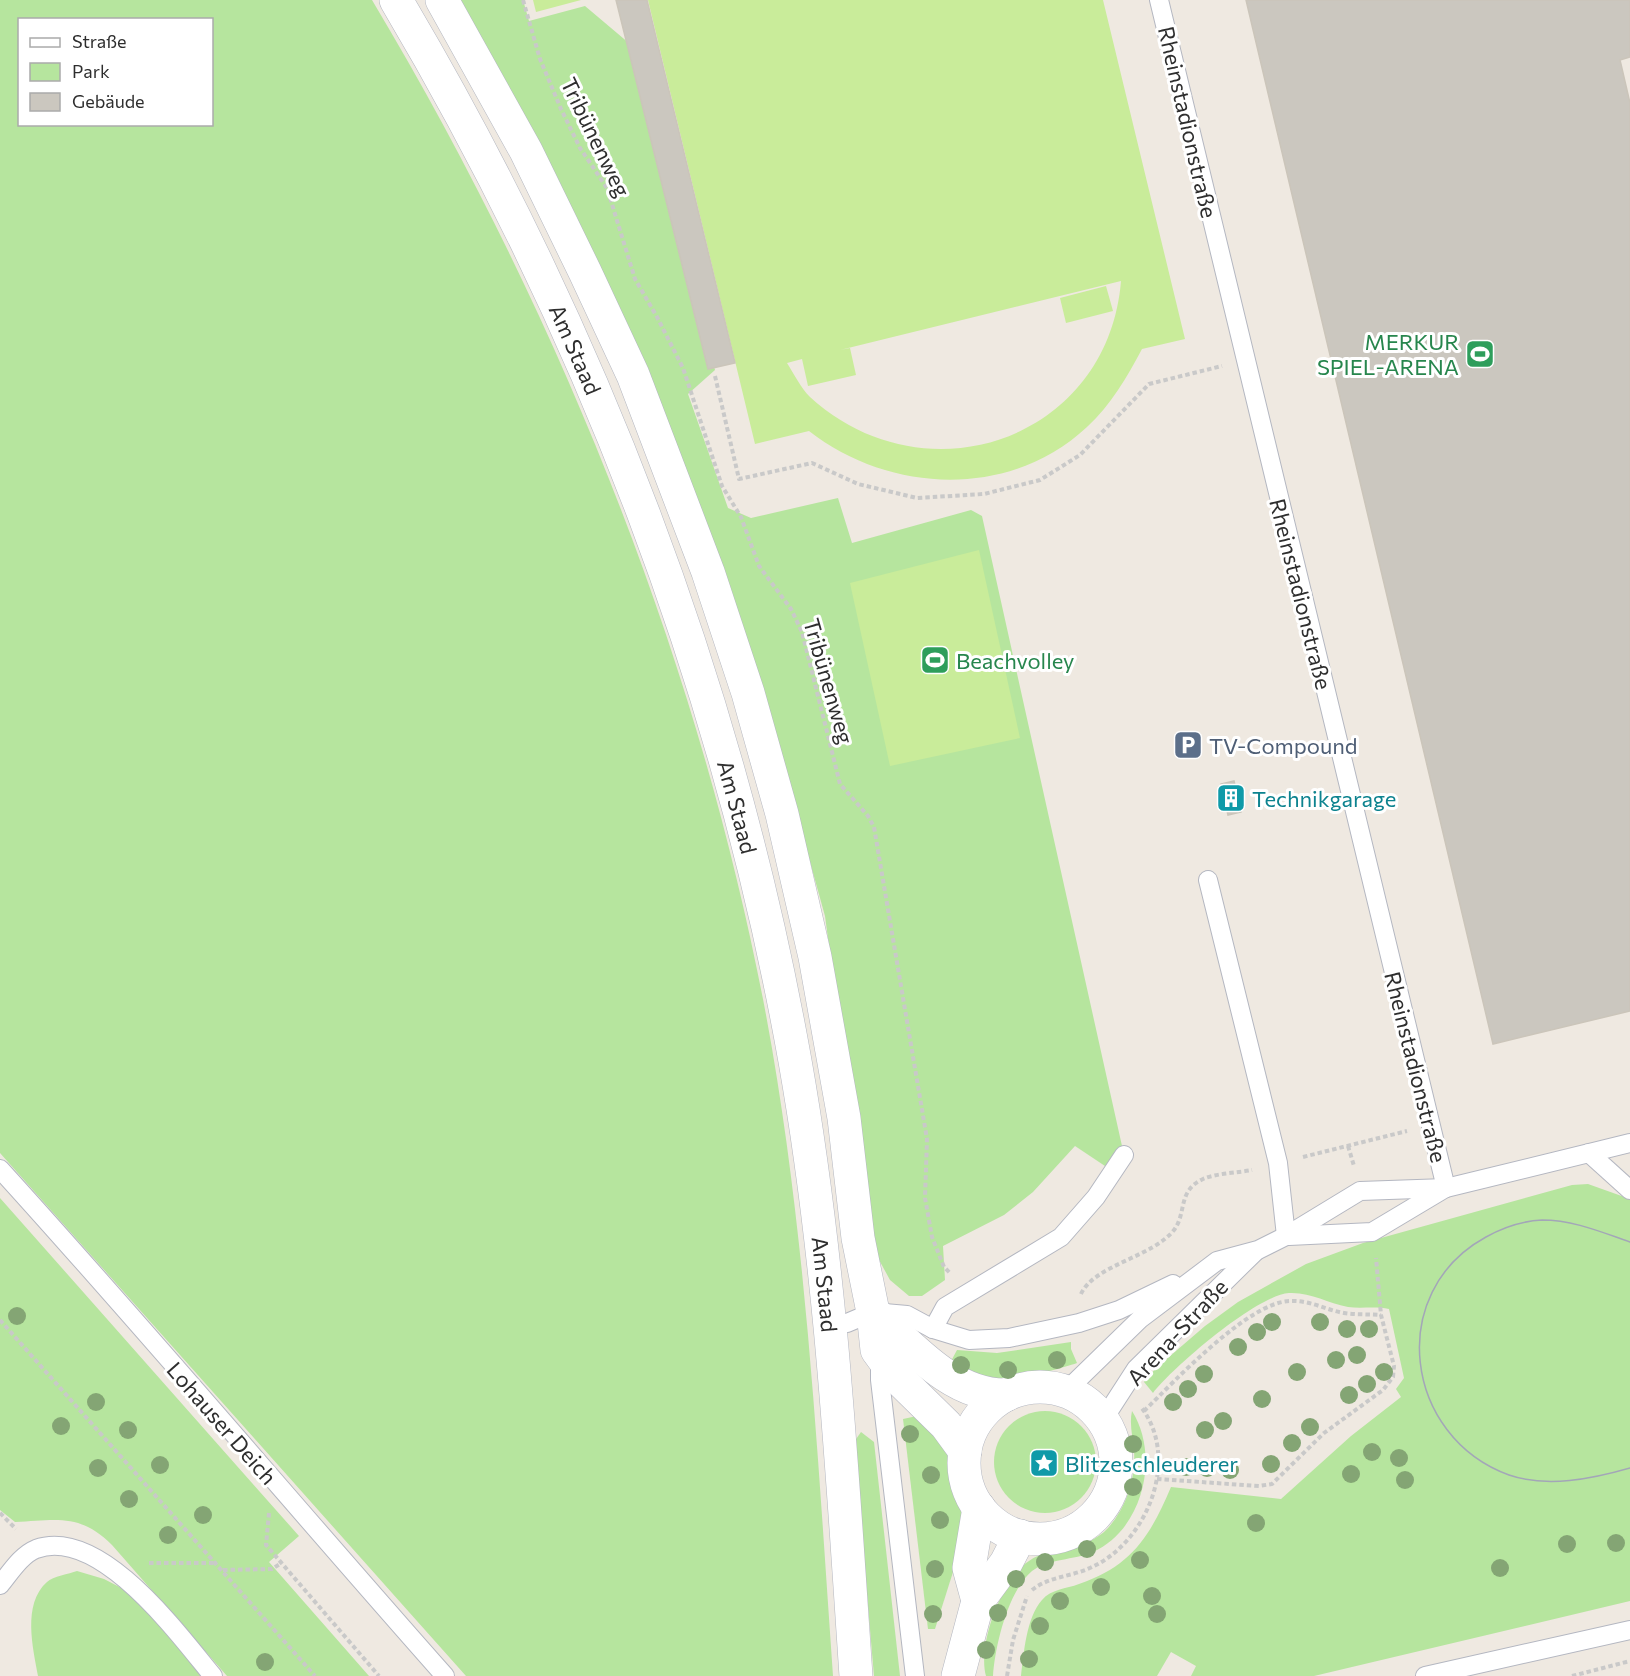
<svg xmlns="http://www.w3.org/2000/svg" width="1630" height="1676" font-family="Commissioner,sans-serif">
	<style>
		.green { fill: #b6e59e; fill-rule: evenodd }
		.pitch { fill: #c9ec9a; fill-rule: evenodd }
		.building { fill: #cbc7bf; stroke: #cbc5ba; stroke-width: 1.5 }
		.lines { fill: none; stroke-linecap: round; stroke-linejoin: round }
		.lane-casing { stroke: #b4b7c1; stroke-width: 20 }
		.secondary-casing { stroke: #b4b7c1; stroke-width: 34 }
		.path { stroke: #c9c9c9; stroke-width: 4; stroke-dasharray: 4.5 3; stroke-linecap: butt }
		.lane { stroke: #fff; stroke-width: 18 }
		.secondary { stroke: #fff; stroke-width: 33 }
		.tram { stroke: #a3a6b8; stroke-width: 1.5 }
		.tree { fill: #84a574 }
		.labels { text-anchor: middle; dominant-baseline: central; stroke-width: 6; stroke-linejoin: round; paint-order: stroke }
		.street-label { font-size: 22px; fill: #2e2e2e; stroke: #fff }
		.leisure-label { font-size: 22px; fill: #27864d; stroke: #fff; text-anchor: end }
		.service-label { font-size: 22px; fill: #4e5e75; stroke: #fff; text-anchor: start }
		.culture-label { font-size: 22px; fill: #0d838f; stroke: #fff; text-anchor: start }
	</style>
	<rect width="100%" height="100%" fill="#efe9e1"/>
	<!-- green -->
	<g class="green">
		<path d="M0 0H372C556 308 694 647 763 999 806 1222 817 1450 833 1676H466L0 1153ZM20 20H212V124H20Z"/>
		<path d="M452 0H523L529 21 585 6 630 44 715 370 688 394 728 508 751 518 838 498 852 543 971 510 982 516 1122 1146 1105 1166 1075 1146 1033 1192 1004 1215 943 1246 945 1280 922 1296H909L890 1280 878 1258 858 1163 825 916 761 685Z"/>
		<path d="M1588 1184 1630 1199V1601L1314 1676H1191L1196 1666 1171 1652 1157 1676H1021C1024 1653 1026 1618 1042 1600 1051 1589 1066 1589 1079 1584 1132 1566 1150 1536 1171 1487L1281 1499 1351 1436 1401 1397 1396 1389 1404 1378 1389 1309C1375 1306 1361 1309 1348 1307 1327 1303 1311 1292 1289 1293 1257 1295 1173 1367 1153 1393L1144 1382 1155 1369 1205 1326 1238 1302 1306 1264 1363 1243 1572 1185Z"/>
		<path d="M0 1198 299 1536 269 1562 369 1676H227L112 1545C80 1513 57 1520 15 1522L0 1510Z"/>
		<path d="M1071 1342V1349L1077 1363C1057 1370 1009 1382 989 1378 976 1376 962 1368 950 1363L957 1350 997 1353Z"/>
		<circle cx="1045" cy="1462" r="51"/>
		<path d="M1132 1411C1160 1455 1144 1529 1093 1552 1074 1560 1048 1559 1032 1571 1008 1591 995 1646 993 1676H986C977 1645 1002 1578 1029 1561 1053 1544 1086 1552 1108 1528 1126 1508 1136 1478 1134 1451 1133 1438 1129 1424 1132 1411Z"/>
		<path d="M917 1416 950 1452 964 1506 959 1553 935 1629H928L903 1419Z"/>
		<path d="M861 1432 874 1442 900 1676H874L854 1442Z"/>
		<path d="M77 1571 104 1579 133 1594 207 1676H38C33 1648 22 1604 47 1582 53 1576 69 1574 77 1571Z"/>
	</g>
	<!-- pitch -->
	<g class="pitch">
		<path d="M533 0H581L536 12Z"/>
		<path d="M648 0H1103L1185 339 1142 349C1127 377 1111 405 1087 427 1010 499 890 494 809 431L755 444ZM1121 281C1108 440 925 502 810 397 801 388 794 374 787 363L802 359 808 386 856 375 850 348 840 350Z"/>
		<path d="M1106 286 1113 311 1066 323 1060 298Z"/>
		<path d="M979 550 1020 738 890 766 850 583Z"/>
	</g>
	<!-- building -->
	<g class="building">
		<path d="M616 0H647L735 363 708 369Z"/>
		<path d="M1246 0H1630V57L1620 60 1630 103V1011L1493 1044Z"/>
		<path d="M1234 781 1241 812 1228 815 1221 784Z"/>
	</g>
	<g class="lines">
		<!-- lane casing -->
		<g class="lane-casing">
			<g id="lane">
				<path d="M1159 0 1446 1188"/>
				<path d="M1208 880 1278 1163 1286 1236"/>
				<path d="M1589 1153 1630 1190"/>
				<path d="M0 1169C151 1335 296 1508 445 1676"/>
				<path d="M1289 1236 1372 1232 1444 1189"/>
				<path d="M829 1324 847 1323 873 1312 907 1315 933 1329 969 1340 1009 1338 1079 1323 1119 1310 1173 1284"/>
				<path d="M933 1329 945 1307 1061 1237 1096 1197 1124 1155"/>
				<path d="M880 1358V1380L915 1676"/>
				<path d="M1065 1392 1140 1319 1217 1261 1258 1250 1286 1236 1360 1191 1446 1188 1630 1143"/>
				<path d="M1103 1420 1136 1369 1256 1251"/>
				<path d="M0 1585C10 1573 21 1555 36 1549 100 1526 178 1634 213 1676"/>
				<path d="M1425 1676 1630 1630"/>
			</g>
		</g>
		<!-- secondary casing -->
		<g class="secondary-casing">
			<g id="secondary">
				<path id="s1" d="M396 0C590 327 728 686 795 1061 831 1264 842 1471 856 1676"/>
				<path d="M442 0 526 151 585 272 633 375 708 572 748 693 782 814 815 957 844 1118 858 1238 873 1312 877 1350 896 1376 946 1425 965 1451"/>
				<path d="M873 1312C911 1346 952 1396 1006 1395"/>
				<circle cx="1040" cy="1463" r="76"/>
				<path d="M978 1601 969 1568 979 1508"/>
				<path d="M958 1676 978 1601 1006 1563 1020 1536"/>
			</g>
		</g>
		<!-- path -->
		<g class="path">
			<path d="M523 0 540 59 561 109 580 148 607 188 635 279 657 317 683 368 722 486 741 517 759 566 791 609 802 632 840 784 868 816 874 827 927 1139 925 1198 932 1237 944 1267 950 1273"/>
			<path d="M715 376 739 479 812 463 858 484 917 498 984 494 1040 480 1080 455 1149 384 1222 366"/>
			<path d="M1348 1146 1354 1166"/>
			<path d="M1303 1157 1407 1131"/>
			<path d="M1081 1294C1094 1265 1153 1257 1174 1230 1187 1213 1177 1191 1203 1179 1217 1173 1237 1173 1252 1170"/>
			<path d="M0 1320 315 1676"/>
			<path d="M1144 1411C1174 1382 1248 1302 1290 1301 1310 1300 1326 1310 1344 1313 1356 1315 1369 1314 1381 1315"/>
			<path d="M1157 1479 1259 1486 1272 1484 1324 1433 1383 1390 1393 1377 1394 1366 1381 1315 1376 1258"/>
			<path d="M0 1513 16 1529"/>
			<path d="M269 1513 266 1545 379 1676"/>
			<path d="M149 1563H217"/>
			<path d="M223 1570 272 1569 280 1564"/>
			<path d="M1032 1590C1049 1576 1072 1577 1092 1567 1147 1542 1181 1459 1141 1407"/>
			<path d="M1007 1676 1013 1640 1027 1596"/>
			<path d="M1572 1676 1630 1661"/>
		</g>
		<!-- lane -->
		<use href="#lane" class="lane"/>
		<!-- secondary -->
		<use href="#secondary" class="secondary"/>
		<!-- tram -->
		<path class="tram" d="M1630 1242C1601 1232 1573 1220 1542 1220 1523 1221 1502 1228 1486 1237 1385 1292 1404 1437 1509 1475 1547 1488 1592 1479 1630 1468"/>
	</g>
	<!-- trees -->
	<g class="tree">
		<circle cx="17" cy="1316" r="9"/>
		<circle cx="1272" cy="1322" r="9"/>
		<circle cx="1320" cy="1322" r="9"/>
		<circle cx="1347" cy="1329" r="9"/>
		<circle cx="1369" cy="1329" r="9"/>
		<circle cx="1257" cy="1332" r="9"/>
		<circle cx="1238" cy="1347" r="9"/>
		<circle cx="1357" cy="1355" r="9"/>
		<circle cx="1057" cy="1360" r="9"/>
		<circle cx="1336" cy="1360" r="9"/>
		<circle cx="961" cy="1365" r="9"/>
		<circle cx="1008" cy="1370" r="9"/>
		<circle cx="1297" cy="1372" r="9"/>
		<circle cx="1384" cy="1372" r="9"/>
		<circle cx="1204" cy="1374" r="9"/>
		<circle cx="1367" cy="1384" r="9"/>
		<circle cx="1188" cy="1389" r="9"/>
		<circle cx="1349" cy="1395" r="9"/>
		<circle cx="1262" cy="1399" r="9"/>
		<circle cx="96" cy="1402" r="9"/>
		<circle cx="1173" cy="1402" r="9"/>
		<circle cx="1223" cy="1421" r="9"/>
		<circle cx="61" cy="1426" r="9"/>
		<circle cx="1310" cy="1427" r="9"/>
		<circle cx="128" cy="1430" r="9"/>
		<circle cx="1205" cy="1430" r="9"/>
		<circle cx="910" cy="1434" r="9"/>
		<circle cx="1292" cy="1443" r="9"/>
		<circle cx="1133" cy="1444" r="9"/>
		<circle cx="1372" cy="1452" r="9"/>
		<circle cx="1399" cy="1458" r="9"/>
		<circle cx="1271" cy="1464" r="9"/>
		<circle cx="160" cy="1465" r="9"/>
		<circle cx="1186" cy="1467" r="9"/>
		<circle cx="98" cy="1468" r="9"/>
		<circle cx="1207" cy="1468" r="9"/>
		<circle cx="1230" cy="1470" r="9"/>
		<circle cx="1351" cy="1474" r="9"/>
		<circle cx="931" cy="1475" r="9"/>
		<circle cx="1405" cy="1480" r="9"/>
		<circle cx="1133" cy="1487" r="9"/>
		<circle cx="129" cy="1499" r="9"/>
		<circle cx="203" cy="1515" r="9"/>
		<circle cx="940" cy="1520" r="9"/>
		<circle cx="1256" cy="1523" r="9"/>
		<circle cx="168" cy="1535" r="9"/>
		<circle cx="1616" cy="1543" r="9"/>
		<circle cx="1567" cy="1544" r="9"/>
		<circle cx="1087" cy="1549" r="9"/>
		<circle cx="1140" cy="1560" r="9"/>
		<circle cx="1045" cy="1562" r="9"/>
		<circle cx="1500" cy="1568" r="9"/>
		<circle cx="935" cy="1569" r="9"/>
		<circle cx="1016" cy="1579" r="9"/>
		<circle cx="1101" cy="1587" r="9"/>
		<circle cx="1152" cy="1596" r="9"/>
		<circle cx="1060" cy="1601" r="9"/>
		<circle cx="998" cy="1613" r="9"/>
		<circle cx="933" cy="1614" r="9"/>
		<circle cx="1157" cy="1614" r="9"/>
		<circle cx="1040" cy="1626" r="9"/>
		<circle cx="986" cy="1650" r="9"/>
		<circle cx="1029" cy="1659" r="9"/>
		<circle cx="265" cy="1662" r="9"/>
	</g>
	<!-- icons -->
	<defs>
		<g id="stadium-square" transform="scale(1.5)"><rect x="-9" y="-9" width="18" height="18" rx="4" fill="#2e9e5b" stroke="#fff"/><path d="M0-5a6.5 5 0 1 0 0 10a6.5 5 0 1 0 0-10ZM-3.5-1.8h7v3.6h-7Z" fill="#fff"/></g>
		<g id="parking-square" transform="scale(1.5)"><rect x="-9" y="-9" width="18" height="18" rx="4" fill="#5c6f8a" stroke="#fff"/><path d="M-3.5-5.5H1a3.5 3.5 0 0 1 0 7H-1V5.5H-3.5ZM-1-3.4V-.6H.8a1.4 1.4 0 0 0 0-2.8Z" fill="#fff"/></g>
		<g id="building-square" transform="scale(1.5)"><rect x="-9" y="-9" width="18" height="18" rx="4" fill="#0f9aa8" stroke="#fff"/><path d="M-4-6H4V6H1V3H-1V6H-4ZM-2.5-4.3h1.7v1.8h-1.7ZM.8-4.3h1.7v1.8H.8ZM-2.5-1h1.7V.8h-1.7ZM.8-1h1.7V.8H.8Z" fill="#fff"/></g>
		<g id="sight-square" transform="scale(1.5)"><rect x="-9" y="-9" width="18" height="18" rx="4" fill="#0f9aa8" stroke="#fff"/><path d="M0-6L1.8-2.2L6-1.7L2.9 1.2L3.7 5.4L0 3.3L-3.7 5.4L-2.9 1.2L-6-1.7L-1.8-2.2Z" fill="#fff"/></g>
	</defs>
	<g fill-rule="evenodd">
		<use href="#stadium-square" x="1480" y="354"/>
		<use href="#stadium-square" x="935" y="660"/>
		<use href="#parking-square" x="1188" y="745"/>
		<use href="#building-square" x="1231" y="798"/>
		<use href="#sight-square" x="1044" y="1463"/>
	</g>
	<g class="labels">
		<!-- street labels -->
		<g class="street-label">
			<text transform="translate(1188 122) rotate(77)">Rheinstadionstraße</text>
			<text transform="translate(596 137) rotate(64)">Tribünenweg</text>
			<text stroke="none"><textPath href="#s1" startOffset="393">Am Staad</textPath></text>
			<text transform="translate(1301 594) rotate(76)">Rheinstadionstraße</text>
			<text transform="translate(829 681) rotate(74)">Tribünenweg</text>
			<text stroke="none"><textPath href="#s1" startOffset="879">Am Staad</textPath></text>
			<text transform="translate(1416 1067) rotate(76)">Rheinstadionstraße</text>
			<text stroke="none"><textPath href="#s1" startOffset="1365">Am Staad</textPath></text>
			<text transform="translate(1177 1332) rotate(-47)">Arena-Straße</text>
			<text transform="translate(222 1423) rotate(49)">Lohauser Deich</text>
		</g>
		<!-- leisure labels -->
		<g class="leisure-label">
			<text x="1459" y="341">MERKUR<tspan x="1459" dy="25">SPIEL-ARENA</tspan></text>
			<text x="956" y="660" text-anchor="start">Beachvolley</text>
		</g>
		<!-- service labels -->
		<g class="service-label">
			<text x="1209" y="745">TV-Compound</text>
		</g>
		<!-- culture labels -->
		<g class="culture-label">
			<text x="1252" y="798">Technikgarage</text>
			<text x="1065" y="1463">Blitzeschleuderer</text>
		</g>
	</g>
	<!-- legend -->
	<rect x="18" y="18" width="195" height="108" fill="#ffffff" stroke="#ababab" stroke-width="1.5"/>
	<rect x="30" y="38" width="30" height="9" fill="#ffffff" stroke="#ababab" stroke-width="1.5"/>
	<text x="72" y="48" font-size="18" fill="#2e2e2e">Straße</text>
	<rect x="30" y="63" width="30" height="18" fill="#b6e59e" stroke="#ababab" stroke-width="1.5"/>
	<text x="72" y="78" font-size="18" fill="#2e2e2e">Park</text>
	<rect x="30" y="93" width="30" height="18" fill="#cbc7bf" stroke="#ababab" stroke-width="1.5"/>
	<text x="72" y="108" font-size="18" fill="#2e2e2e">Gebäude</text>
</svg>
